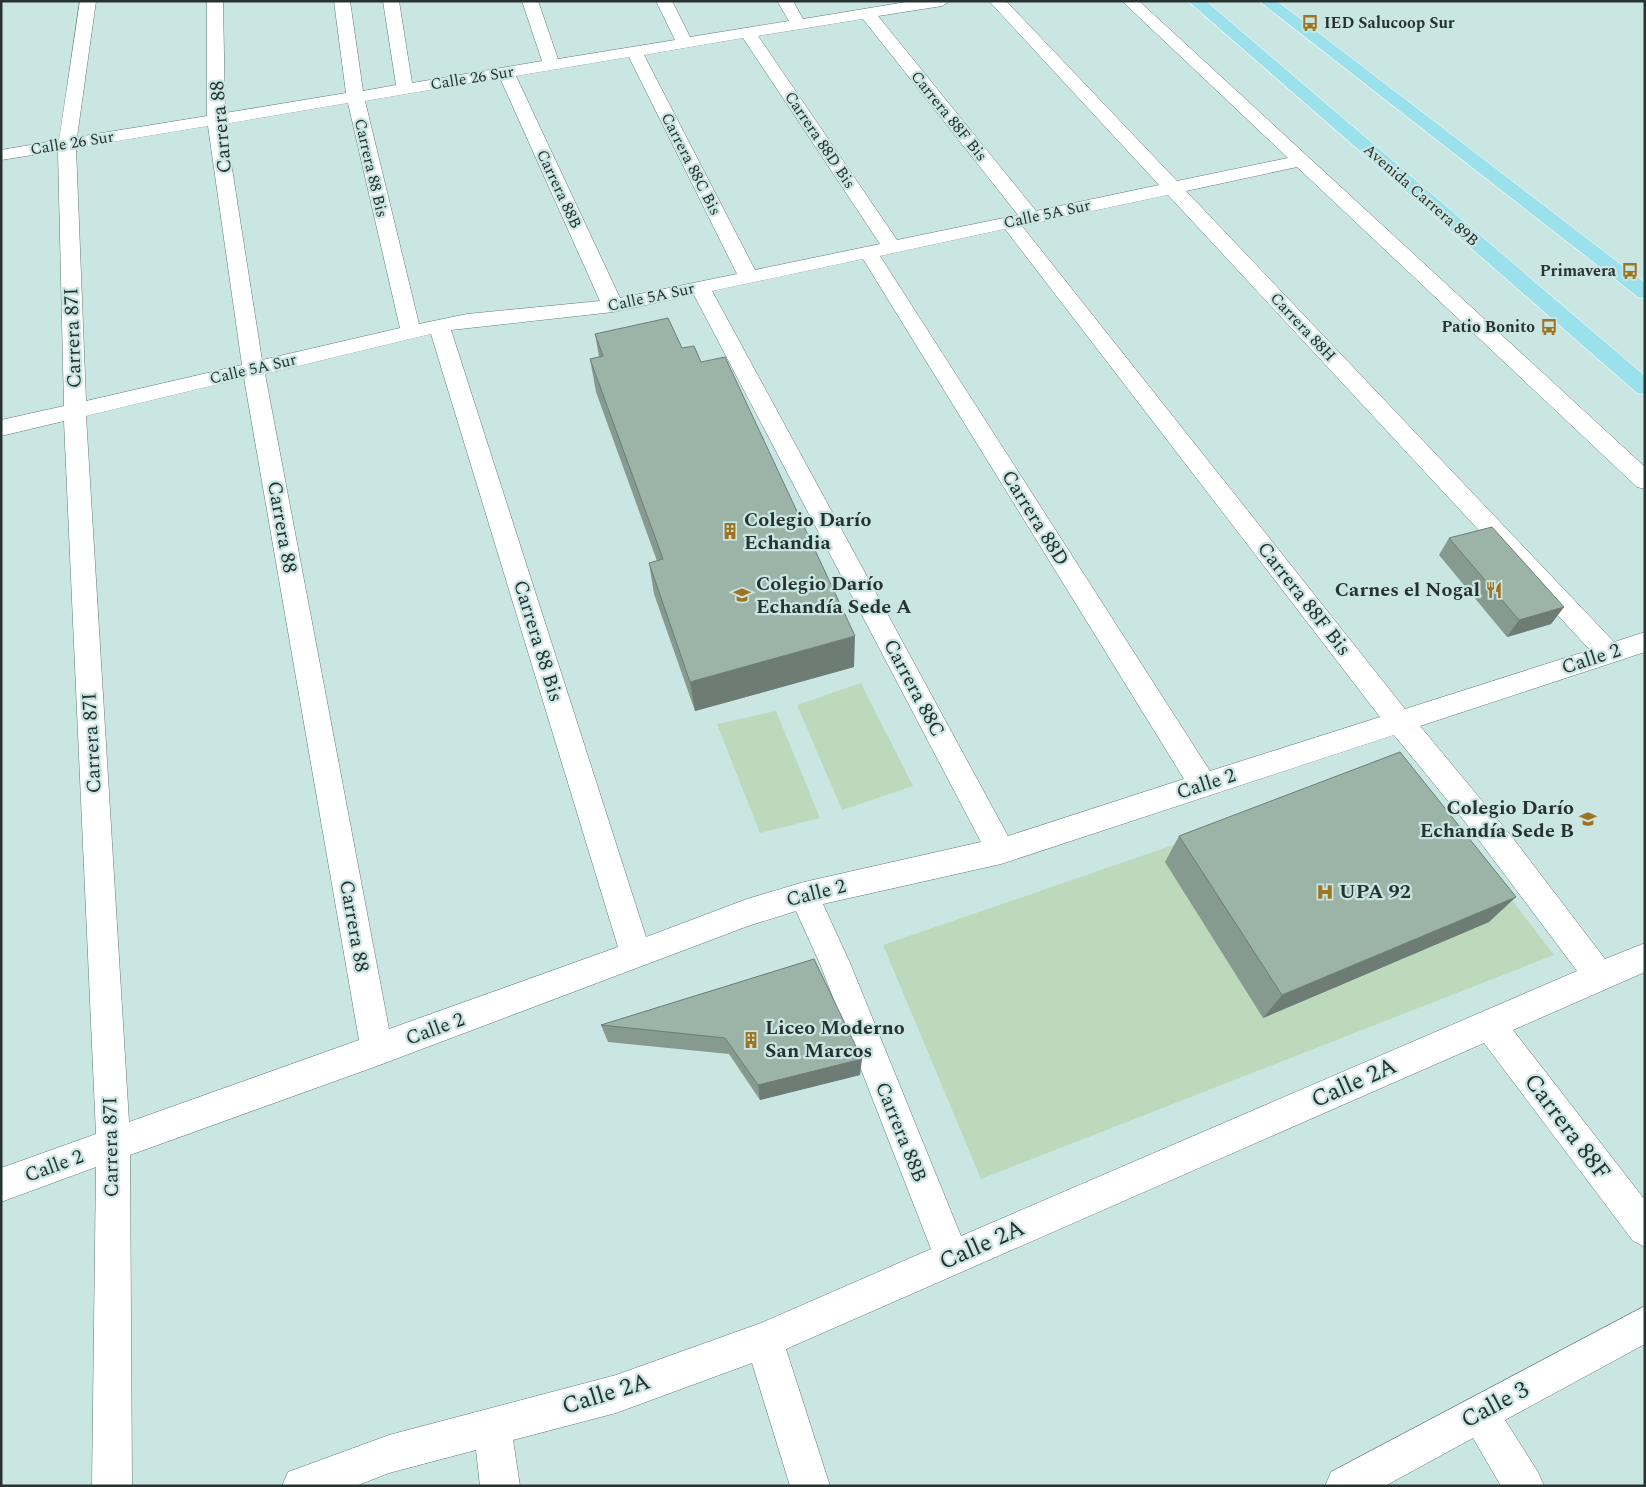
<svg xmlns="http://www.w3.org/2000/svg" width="1646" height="1487" font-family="Spectral,serif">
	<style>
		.green { fill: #bcdabb }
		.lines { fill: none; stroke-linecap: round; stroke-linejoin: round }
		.minor-casing { stroke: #627b77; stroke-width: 1 }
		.major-casing { stroke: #fff; stroke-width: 1 }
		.minor { fill: #fff; fill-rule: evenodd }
		.major { fill: #9be1ec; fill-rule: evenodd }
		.wall { fill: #869a90 }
		.shaded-wall { fill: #6d7d76 }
		.building { fill: #9cb3a8; stroke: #6d7d76 }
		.labels { text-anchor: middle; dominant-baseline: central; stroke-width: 4.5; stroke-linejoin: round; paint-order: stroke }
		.far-poi-label { font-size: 16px; font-weight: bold; fill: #273231; stroke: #cae6e2; text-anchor: end }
		.far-street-label { font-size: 16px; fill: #273231; stroke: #cae6e2 }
		.street-label { font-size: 20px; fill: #273231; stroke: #cae6e2 }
		.poi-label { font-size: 20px; font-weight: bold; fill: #273231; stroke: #cae6e2; text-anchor: start }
		.near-street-label { font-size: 24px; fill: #273231; stroke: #cae6e2 }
	</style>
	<rect width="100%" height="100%" fill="#cae6e2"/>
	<!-- green -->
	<g class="green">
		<path d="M861 683 913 786 842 810 797 705Z"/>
		<path d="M776 711 820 818 760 833 717 724Z"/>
		<path d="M1408 764 1554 955 981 1179 883 945Z"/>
	</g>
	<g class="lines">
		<!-- minor casing -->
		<g class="minor-casing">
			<g id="minor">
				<path d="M80 1H96L77 137 207 116V1H223L225 113 346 93 334 1H350L363 91 396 85 383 1H399L412 83 542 61 522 1H538L558 59 675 40 656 1H672L690 37 789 21 777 1H793L803 19 912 1H950L942 6 878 16 1036 211 1159 185 989 1H1006L1177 181 1288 158 1122 1H1139L1645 467V489L1637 487 1297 167 1186 191 1614 642 1645 632V652L1420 726 1512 837 1605 959 1645 943V972L1513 1030 1645 1200V1247L1633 1241 1484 1043 786 1349 830 1486H790L752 1363 616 1413 513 1440 520 1486H480L476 1450 389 1473 356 1486H282L288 1472 389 1435 616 1375 761 1323 931 1249 820 964 796 911 748 926 377 1066 130 1155 132 1486H92L96 1167 1 1202V1168L96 1134 64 421 1 436V420L64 406 58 151 1 160V150L59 140ZM863 19 1018 215 897 240 758 36ZM743 38 880 244 755 270 644 55ZM629 57 737 274 620 298 516 76ZM500 78 600 301 467 314 419 324 365 101ZM348 103 400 328 262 360 225 124ZM208 126 242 365 86 401 76 148ZM1168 195 1590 650 1405 709 1022 226ZM1005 229 1380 717 1210 771 880 256ZM863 259 1184 779 1008 836 712 291ZM694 295 981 842 804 882 747 899 646 937 451 330 613 312ZM431 334 618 947 389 1029 265 374ZM244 378 359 1040 129 1122 86 416ZM1394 735 1466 823 1577 971 961 1236 850 963 823 904 1001 864Z"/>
				<path d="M1645 1306V1344L1505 1420 1538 1472 1544 1486H1501L1473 1438 1385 1486H1325L1331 1472Z"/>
			</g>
		</g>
		<!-- major casing -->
		<g class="major-casing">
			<g id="major">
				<path d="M1188 1H1206L1645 376V395L1637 393Z"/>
				<path d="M1259 1H1277L1645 283V299L1638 297Z"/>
			</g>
		</g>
		<!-- minor -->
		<use href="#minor" class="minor"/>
		<!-- major -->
		<use href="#major" class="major"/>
	</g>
	<!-- wall -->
	<g class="wall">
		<path d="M595 334 682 348 701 362 854 667 695 711 654 594 649 563 657 561 596 392 590 359 599 357Z"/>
		<path d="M1449 538 1564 607 1551 624 1507 637 1439 555Z"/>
		<path d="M1179 836 1489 922 1263 1018 1165 862Z"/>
		<path d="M814 959 860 1075 760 1100 729 1054 608 1042 601 1025Z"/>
	</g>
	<!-- shaded-wall -->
	<g class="shaded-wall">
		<path d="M1564 607 1551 624 1507 637 1519 620Z"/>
		<path d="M855 636 854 667 695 711 690 682Z"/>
		<path d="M1516 897 1489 922 1263 1018 1282 995Z"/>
		<path d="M862 1059 860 1075 760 1100 758 1085Z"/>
	</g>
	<!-- building -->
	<g class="building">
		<path d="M668 318 682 348 694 346 701 362 725 357 855 636 690 682 649 563 663 559 590 359 603 356 595 334Z"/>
		<path d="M1492 527 1564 607 1519 620 1449 538Z"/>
		<path d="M1400 752 1516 897 1282 995 1179 836Z"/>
		<path d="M814 959 862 1059 758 1085 725 1038 601 1025Z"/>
	</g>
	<!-- icons -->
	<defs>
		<g id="bus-bare" transform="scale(1.35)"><path d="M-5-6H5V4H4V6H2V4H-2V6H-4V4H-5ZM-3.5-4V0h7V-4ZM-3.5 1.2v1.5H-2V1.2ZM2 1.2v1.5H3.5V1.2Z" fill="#9e7423" stroke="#cae6e2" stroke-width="2.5" paint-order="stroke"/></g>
		<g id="building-bare" transform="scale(1.35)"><path d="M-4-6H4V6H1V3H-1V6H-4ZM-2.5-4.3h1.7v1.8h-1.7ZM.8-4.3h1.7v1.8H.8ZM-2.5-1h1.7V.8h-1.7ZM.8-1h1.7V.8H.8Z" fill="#9e7423" stroke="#cae6e2" stroke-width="2.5" paint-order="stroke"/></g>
		<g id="restaurant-bare" transform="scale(1.35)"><path d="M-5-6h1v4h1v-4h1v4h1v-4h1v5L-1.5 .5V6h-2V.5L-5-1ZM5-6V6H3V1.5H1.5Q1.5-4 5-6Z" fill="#9e7423" stroke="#cae6e2" stroke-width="2.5" paint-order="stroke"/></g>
		<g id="school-bare" transform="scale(1.35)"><path d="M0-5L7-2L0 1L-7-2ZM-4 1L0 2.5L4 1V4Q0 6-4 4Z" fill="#9e7423" stroke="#cae6e2" stroke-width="2.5" paint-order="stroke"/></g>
		<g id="hospital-bare" transform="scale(1.35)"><path d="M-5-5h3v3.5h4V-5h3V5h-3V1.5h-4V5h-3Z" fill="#9e7423" stroke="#cae6e2" stroke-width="2.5" paint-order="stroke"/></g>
	</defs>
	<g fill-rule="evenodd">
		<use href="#bus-bare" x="1310" y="23"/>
		<use href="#bus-bare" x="1630" y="271"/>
		<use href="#bus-bare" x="1549" y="327"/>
		<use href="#building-bare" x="730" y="531"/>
		<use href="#restaurant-bare" x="1494" y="590"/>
		<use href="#school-bare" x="742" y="595"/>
		<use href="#school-bare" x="1588" y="819"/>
		<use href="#hospital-bare" x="1325" y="892"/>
		<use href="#building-bare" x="751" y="1040"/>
	</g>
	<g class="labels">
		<!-- far-poi labels -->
		<g class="far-poi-label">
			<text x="1324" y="23" text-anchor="start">IED Salucoop Sur</text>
			<text x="1616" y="271">Primavera</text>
			<text x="1535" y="327">Patio Bonito</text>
		</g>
		<!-- far-street labels -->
		<g class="far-street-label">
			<text transform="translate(472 78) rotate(-9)">Calle 26 Sur</text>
			<text transform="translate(949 116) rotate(51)">Carrera 88F Bis</text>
			<text transform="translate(820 140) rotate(56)">Carrera 88D Bis</text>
			<text transform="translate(72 143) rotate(-9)">Calle 26 Sur</text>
			<text transform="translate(691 164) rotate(63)">Carrera 88C Bis</text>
			<text transform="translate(371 168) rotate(77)">Carrera 88 Bis</text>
			<text transform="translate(559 189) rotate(65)">Carrera 88B</text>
			<text transform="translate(1421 195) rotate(41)">Avenida Carrera 89B</text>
			<text transform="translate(1047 214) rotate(-12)">Calle 5A Sur</text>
			<text transform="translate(651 297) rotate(-12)">Calle 5A Sur</text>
			<text transform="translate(1303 327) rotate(47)">Carrera 88H</text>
			<text transform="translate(253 369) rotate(-13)">Calle 5A Sur</text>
		</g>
		<!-- street labels -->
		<g class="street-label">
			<text transform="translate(221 127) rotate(-95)">Carrera 88</text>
			<text transform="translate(73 338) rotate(-92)">Carrera 87I</text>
			<text transform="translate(1035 518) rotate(58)">Carrera 88D</text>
			<text transform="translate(282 527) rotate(80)">Carrera 88</text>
			<text transform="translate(1304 599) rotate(52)">Carrera 88F Bis</text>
			<text transform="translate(538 641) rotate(73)">Carrera 88 Bis</text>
			<text transform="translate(1591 659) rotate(-18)">Calle 2</text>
			<text transform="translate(914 688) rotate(62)">Carrera 88C</text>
			<text transform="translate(92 743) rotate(-93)">Carrera 87I</text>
			<text transform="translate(1206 784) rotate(-18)">Calle 2</text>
			<text transform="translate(816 893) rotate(-14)">Calle 2</text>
			<text transform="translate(354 926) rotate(80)">Carrera 88</text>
			<text transform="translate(435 1029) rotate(-20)">Calle 2</text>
			<text transform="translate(901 1132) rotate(68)">Carrera 88B</text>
			<text transform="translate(111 1147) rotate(-91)">Carrera 87I</text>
			<text transform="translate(54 1166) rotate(-20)">Calle 2</text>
		</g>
		<!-- poi labels -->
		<g class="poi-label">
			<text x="744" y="520">Colegio Darío<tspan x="744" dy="23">Echandia</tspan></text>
			<text x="756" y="584">Colegio Darío<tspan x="756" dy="23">Echandía Sede A</tspan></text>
			<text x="1480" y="590" text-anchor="end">Carnes el Nogal</text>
			<text x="1574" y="808" text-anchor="end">Colegio Darío<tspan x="1574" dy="23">Echandía Sede B</tspan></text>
			<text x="1339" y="892">UPA 92</text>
			<text x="765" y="1028">Liceo Moderno<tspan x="765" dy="23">San Marcos</tspan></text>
		</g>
		<!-- near-street labels -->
		<g class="near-street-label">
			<text transform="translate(1354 1083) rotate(-24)">Calle 2A</text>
			<text transform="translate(1567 1127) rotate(53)">Carrera 88F</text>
			<text transform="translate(982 1245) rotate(-24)">Calle 2A</text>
			<text transform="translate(606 1394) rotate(-17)">Calle 2A</text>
			<text transform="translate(1495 1405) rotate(-28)">Calle 3</text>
		</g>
	</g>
	<!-- border -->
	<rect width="1646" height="1487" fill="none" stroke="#273231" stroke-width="5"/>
</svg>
